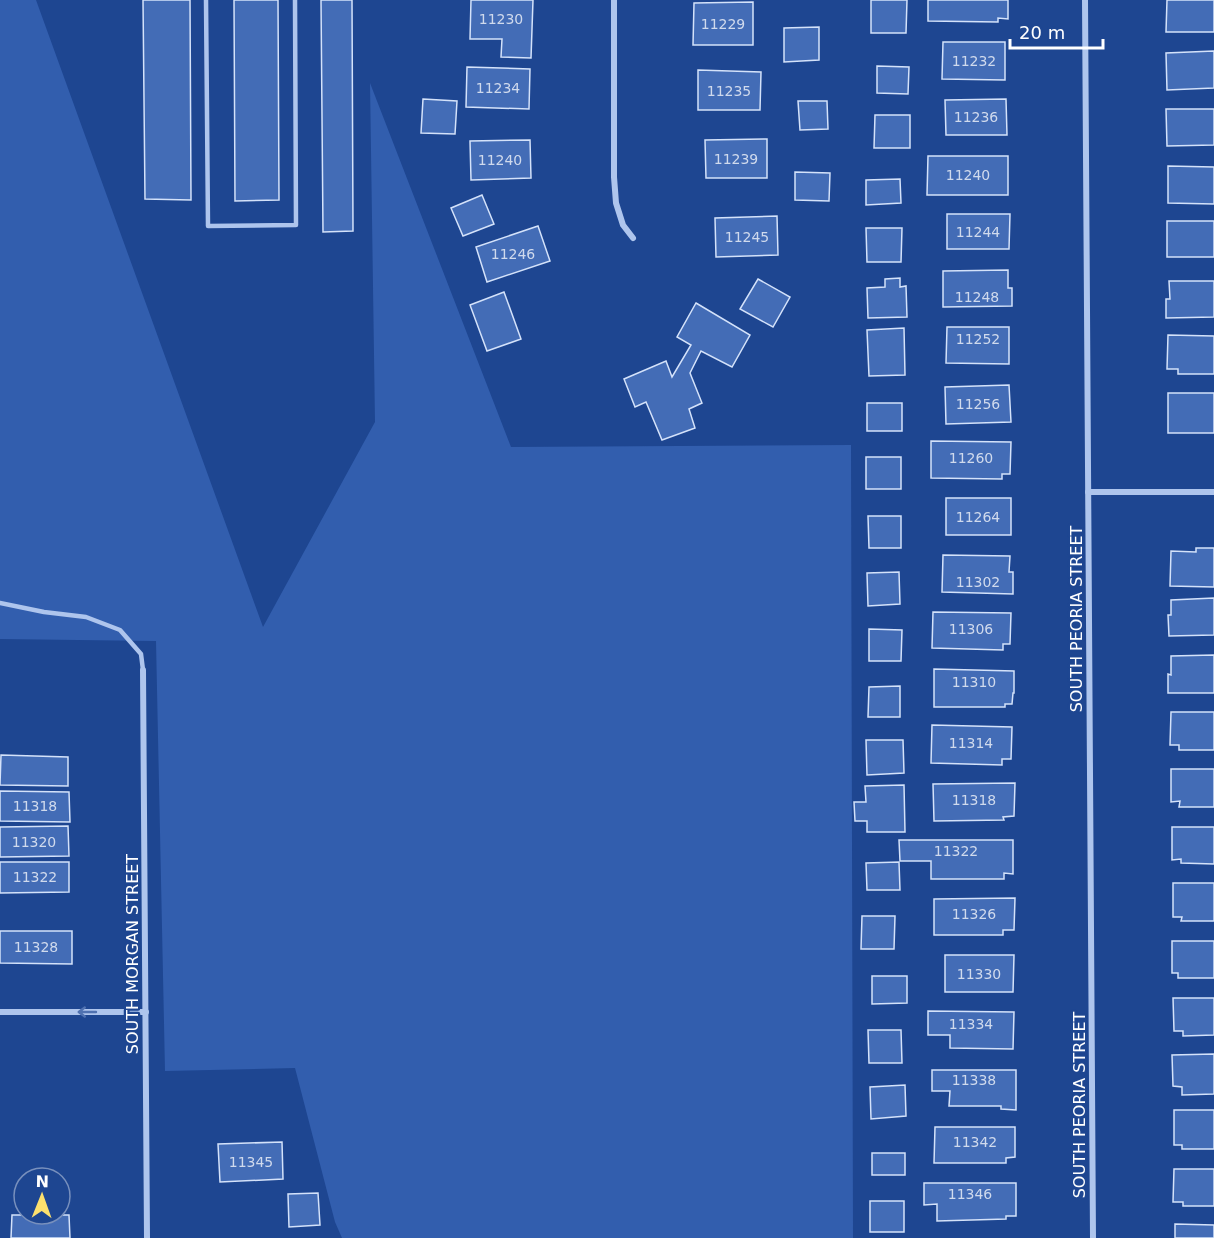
<svg xmlns="http://www.w3.org/2000/svg" width="1214" height="1238" font-family="'DejaVu Sans',sans-serif">
	<style>
		.green { fill: #325eae }
		.building { fill: #436cb6; stroke: #d4e2fa; stroke-width: 1.5 }
		.lines { fill: none; stroke-linecap: round; stroke-linejoin: round }
		.service { stroke: #aec5ed; stroke-width: 4.5 }
		.minor { stroke: #aec5ed; stroke-width: 6 }
		.oneway { stroke: #5072b1 }
		.labels { text-anchor: middle; dominant-baseline: central; stroke-width: 4.5; stroke-linejoin: round; paint-order: stroke }
		.number-label { font-size: 14px; fill: #d0daed }
		.street-label { font-size: 16px; fill: #fff; stroke: #1e4691 }
	</style>
	<rect width="100%" height="100%" fill="#1e4691"/>
	<!-- green -->
	<path class="green" d="M0 0H36L263 627 375 422 370 83 511 447 851 445 853 1238H342L335 1222 295 1068 165 1071 156 641 0 639Z"/>
	<!-- building -->
	<g class="building">
		<path d="M143 0H190L191 200 145 199Z"/>
		<path d="M234 0H278L279 200 235 201Z"/>
		<path d="M321 0H352L353 231 323 232Z"/>
		<path d="M471 0H533L531 58 501 57 502 39H470Z"/>
		<path d="M871 0H907L906 33H871Z"/>
		<path d="M928 0H1008V19L998 18V22L928 21Z"/>
		<path d="M1167 0H1214V32H1166Z"/>
		<path d="M753 2V45H693L694 3Z"/>
		<path d="M819 27V60L784 62V28Z"/>
		<path d="M943 42H1005V80L942 79Z"/>
		<path d="M1214 51V88L1167 90 1166 53Z"/>
		<path d="M877 66 909 67 908 94 877 93Z"/>
		<path d="M467 67 530 69 529 109 466 107Z"/>
		<path d="M698 70 761 72 760 110H698Z"/>
		<path d="M423 99 457 101 455 134 421 133Z"/>
		<path d="M1006 99 1007 135H946L945 100Z"/>
		<path d="M798 101H827L828 129 800 130Z"/>
		<path d="M1166 109H1214V145L1167 146Z"/>
		<path d="M875 115H910V148H874Z"/>
		<path d="M767 139V178H706L705 140Z"/>
		<path d="M530 140 531 178 471 180 470 141Z"/>
		<path d="M928 156H1008V195H927Z"/>
		<path d="M1168 166 1214 167V204L1168 203Z"/>
		<path d="M795 172 830 173 829 201 795 200Z"/>
		<path d="M900 179 901 203 866 205V180Z"/>
		<path d="M482 195 494 224 463 236 451 208Z"/>
		<path d="M947 214H1010L1009 249H947Z"/>
		<path d="M777 216 778 255 716 257 715 218Z"/>
		<rect x="1167" y="221" width="47" height="36"/>
		<path d="M538 226 550 261 487 282 476 247Z"/>
		<path d="M866 228H902L901 262H867Z"/>
		<path d="M1008 270V288H1012V306L943 307V271Z"/>
		<path d="M900 278V287L906 286 907 317 868 318 867 288 885 287V279Z"/>
		<path d="M758 279 790 297 773 327 740 309Z"/>
		<path d="M1169 281H1214V317L1166 318V299H1170Z"/>
		<path d="M504 292 521 339 487 351 470 305Z"/>
		<path d="M696 303 750 335 732 367 701 351 690 373 702 403 689 409 695 428 662 440 646 402 635 407 624 379 666 361 672 377 691 345 677 337Z"/>
		<path d="M947 327H1009V364L946 363Z"/>
		<path d="M904 328 905 375 869 376 867 330Z"/>
		<path d="M1168 335 1214 336V374H1178V369H1167Z"/>
		<path d="M1009 385 1011 422 946 424 945 387Z"/>
		<rect x="1168" y="393" width="46" height="40"/>
		<rect x="867" y="403" width="35" height="28"/>
		<path d="M931 441 1011 442 1010 474H1002V479L931 478Z"/>
		<rect x="866" y="457" width="35" height="32"/>
		<rect x="946" y="498" width="65" height="37"/>
		<path d="M868 516H901V548H869Z"/>
		<path d="M1196 548H1214V587L1170 586 1171 551 1196 552Z"/>
		<path d="M943 555 1010 556 1009 572H1013V594L942 592Z"/>
		<path d="M899 572 900 604 868 606 867 573Z"/>
		<path d="M1214 598V635L1169 636 1168 615H1171V600Z"/>
		<path d="M933 612 1011 613 1010 644H1003V650L932 648Z"/>
		<path d="M869 629 902 630 901 661H869Z"/>
		<path d="M1214 655V693H1168V674L1171 675V656Z"/>
		<path d="M934 669 1014 671V693H1013L1012 704H1005V707H934Z"/>
		<path d="M900 686V717H868L869 687Z"/>
		<path d="M1171 712H1214V750H1179V745H1170Z"/>
		<path d="M932 725 1012 727 1011 759H1002V765L931 763Z"/>
		<path d="M866 740H903L904 773 867 775Z"/>
		<path d="M1 755 68 757V786L0 785Z"/>
		<path d="M1171 769H1214V807H1179L1180 801 1171 802Z"/>
		<path d="M1015 783 1014 816 1003 817 1004 820 934 821 933 784Z"/>
		<path d="M904 785 905 832H867V821H855L854 802H866L865 786Z"/>
		<path d="M0 791 69 792 70 822 0 821Z"/>
		<path d="M68 826 69 856 0 857V827Z"/>
		<path d="M1172 827H1214V864L1181 863V859L1172 860Z"/>
		<path d="M899 840H1013V874L1004 873V879H931V861H900Z"/>
		<path d="M0 862H69V892L0 893Z"/>
		<path d="M899 862 900 890H867L866 863Z"/>
		<path d="M1173 883H1214V921H1181L1182 917H1173Z"/>
		<path d="M1015 898 1014 930H1003V935H934V899Z"/>
		<path d="M862 916H895L894 949H861Z"/>
		<path d="M0 931H72V964L0 963Z"/>
		<path d="M1172 941H1214V978H1178V973H1172Z"/>
		<path d="M945 955H1014L1013 992H945Z"/>
		<path d="M872 976H907V1003L872 1004Z"/>
		<path d="M1173 998H1214V1035L1183 1036V1031H1174Z"/>
		<path d="M928 1011 1014 1012 1013 1049 950 1048V1035H928Z"/>
		<path d="M868 1030H901L902 1063H869Z"/>
		<path d="M1214 1054V1094L1182 1095V1087L1173 1086 1172 1055Z"/>
		<path d="M932 1070H1016V1110L1001 1109V1106H949L950 1091H932Z"/>
		<path d="M905 1085 906 1116 871 1119 870 1087Z"/>
		<path d="M1174 1110H1214V1149H1182V1145H1174Z"/>
		<path d="M935 1127H1015V1157L1006 1158V1163H934Z"/>
		<path d="M282 1142 283 1179 220 1182 218 1144Z"/>
		<rect x="872" y="1153" width="33" height="22"/>
		<path d="M1174 1169H1214V1206H1183V1202H1173Z"/>
		<path d="M924 1183H1016V1216H1006V1219L937 1221V1204L924 1205Z"/>
		<path d="M318 1193 320 1225 289 1227 288 1194Z"/>
		<rect x="870" y="1201" width="34" height="31"/>
		<path d="M12 1215H69L70 1238H11Z"/>
		<path d="M1175 1224 1214 1225V1238H1175Z"/>
	</g>
	<g class="lines">
		<!-- service -->
		<g class="service">
			<path d="M206 0 208 226 296 225 295 0"/>
			<path d="M0 603 44 612 86 617 120 630 141 654 143 670"/>
		</g>
		<!-- minor -->
		<g class="minor">
			<path d="M614 0V177L616 203 623 225 633 238"/>
			<path d="M1085 0 1093 1238"/>
			<path d="M1088 492H1214"/>
			<path d="M143 670 147 1238"/>
			<path d="M0 1012H146"/>
		</g>
	</g>
	<!-- one-way arrows -->
	<defs><path id="oneway-shaft" d="M-6 0H5M1.5-3L5.5 0L1.5 3" fill="none" stroke-width="1.6" stroke-linecap="round" stroke-linejoin="round" transform="scale(1.5)"/></defs>
	<use class="oneway" href="#oneway-shaft" transform="translate(87 1012) rotate(180)"/>
	<g class="labels">
		<!-- number labels -->
		<g class="number-label">
			<text x="501" y="19">11230</text>
			<text x="723" y="24">11229</text>
			<text x="974" y="61">11232</text>
			<text x="498" y="88">11234</text>
			<text x="729" y="91">11235</text>
			<text x="976" y="117">11236</text>
			<text x="736" y="159">11239</text>
			<text x="500" y="160">11240</text>
			<text x="968" y="175">11240</text>
			<text x="978" y="232">11244</text>
			<text x="747" y="237">11245</text>
			<text x="513" y="254">11246</text>
			<text x="977" y="297">11248</text>
			<text x="978" y="339">11252</text>
			<text x="978" y="404">11256</text>
			<text x="971" y="458">11260</text>
			<text x="978" y="517">11264</text>
			<text x="978" y="582">11302</text>
			<text x="971" y="629">11306</text>
			<text x="974" y="682">11310</text>
			<text x="971" y="743">11314</text>
			<text x="974" y="800">11318</text>
			<text x="35" y="806">11318</text>
			<text x="34" y="842">11320</text>
			<text x="956" y="851">11322</text>
			<text x="35" y="877">11322</text>
			<text x="974" y="914">11326</text>
			<text x="36" y="947">11328</text>
			<text x="979" y="974">11330</text>
			<text x="971" y="1024">11334</text>
			<text x="974" y="1080">11338</text>
			<text x="975" y="1142">11342</text>
			<text x="251" y="1162">11345</text>
			<text x="970" y="1194">11346</text>
		</g>
		<!-- street labels -->
		<g class="street-label">
			<text transform="translate(1076 619) rotate(-90)">SOUTH PEORIA STREET</text>
			<text transform="translate(132 954) rotate(-90)">SOUTH MORGAN STREET</text>
			<text transform="translate(1079 1105) rotate(-90)">SOUTH PEORIA STREET</text>
		</g>
	</g>
	<!-- north arrow -->
	<g transform="translate(42 1196) rotate(1)"><circle r="28" fill="#1e4691" stroke="#7890bd" stroke-width="1.5"/>
	<path d="M0-4.5L10 22L0 15L-10 22Z" fill="#fce06e"/>
	<text y="-9" font-size="16" font-weight="bold" text-anchor="middle" fill="#ffffff">N</text>
	</g>
	<!-- scale -->
	<path d="M1010 39v9h93v-9" fill="none" stroke="#ffffff" stroke-width="3"/>
	<text x="1019" y="39" font-size="18" fill="#ffffff" stroke="#1e4691" stroke-width="4.5" paint-order="stroke">20 m</text>
</svg>
